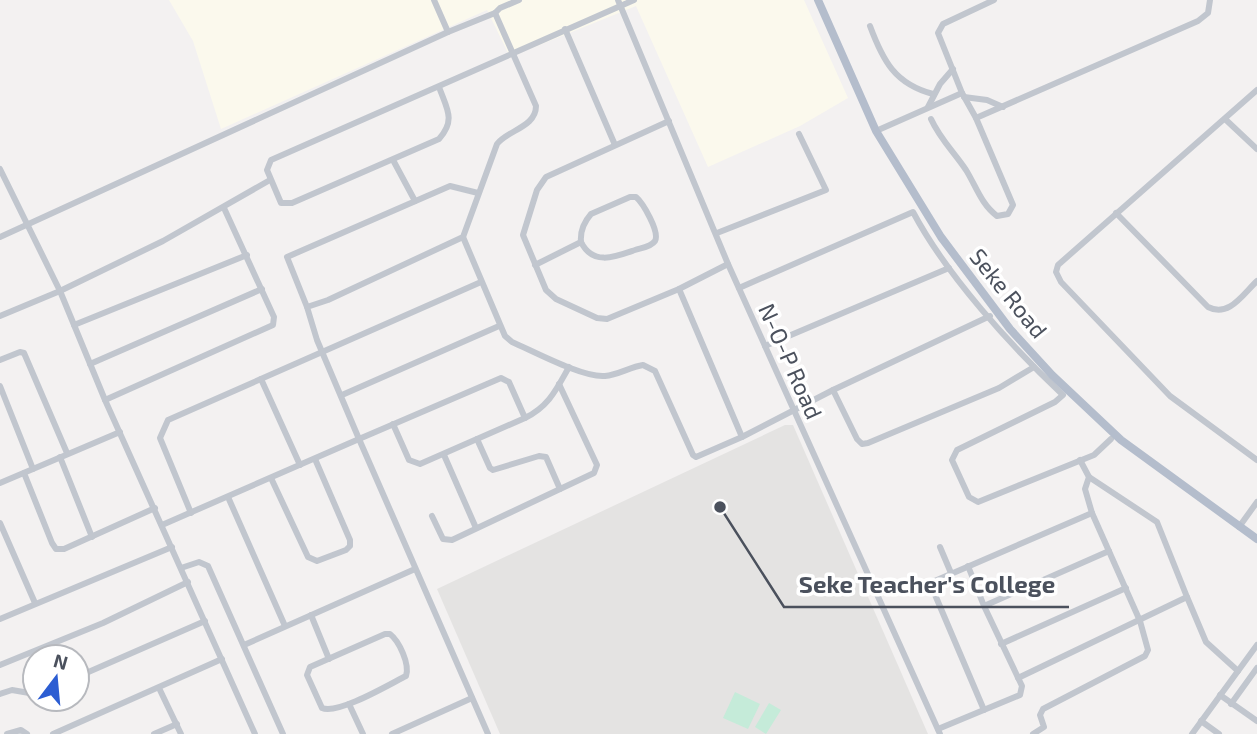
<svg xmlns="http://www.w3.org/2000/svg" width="1257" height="734" font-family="'Exo 2',sans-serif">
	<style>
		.commercial { fill: #fbf9ed }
		.education { fill: #e4e3e2 }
		.garden { fill: #c5ebd9 }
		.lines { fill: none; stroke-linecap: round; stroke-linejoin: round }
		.minor { stroke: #c1c6ce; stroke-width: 6 }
		.major { stroke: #b4bdcc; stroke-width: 8 }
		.labels { text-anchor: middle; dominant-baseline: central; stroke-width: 7; stroke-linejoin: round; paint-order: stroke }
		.street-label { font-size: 23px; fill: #4b515d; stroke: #fff }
		.leader { fill: none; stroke: #4b515d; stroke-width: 2.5 }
		.callout-dot { fill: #4b515d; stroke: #fff; stroke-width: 2.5 }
		.callout-label { font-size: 24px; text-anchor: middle; font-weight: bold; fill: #4b515d; stroke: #fff; stroke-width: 7; stroke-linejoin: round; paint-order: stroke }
	</style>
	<rect width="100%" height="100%" fill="#f3f1f1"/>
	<!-- commercial -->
	<path class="commercial" d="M169 0H804L848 98 800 126 708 167 636 6 510 57 487 10 221 129 193 41Z"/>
	<!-- education -->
	<path class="education" d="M785 425H793L928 734H500L437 589Z"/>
	<!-- garden -->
	<g class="garden">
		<path d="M735 692 760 704 748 729 723 718Z"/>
		<path d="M769 703 781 710 766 734 755 727Z"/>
	</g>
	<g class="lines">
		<!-- minor -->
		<g class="minor">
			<path d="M434 0 448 32"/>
			<path d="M618 0 728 264 940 734"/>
			<path d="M495 13 536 106C536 127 508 130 497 144L463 237 328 300 307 307 317 340 359 439 501 378 509 382 525 418C549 406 556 390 569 367"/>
			<path d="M870 26C883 61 895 84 933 94"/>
			<path d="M565 29 615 145"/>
			<path d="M439 87C447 109 456 120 439 139L292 203H281L267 170 271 160 634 0"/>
			<path d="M1257 90 1058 265 1056 272 1061 282 1170 396 1257 460"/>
			<path d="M964 97 987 100 1003 107"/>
			<path d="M928 107 940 84 953 69"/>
			<path d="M976 118 1198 21 1208 13 1210 0"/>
			<path d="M931 119C940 139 954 152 966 170 976 186 981 204 997 216L1008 214 1013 205 976 118 962 93 938 33 943 24 994 0"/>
			<path d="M1225 119 1257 149"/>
			<path d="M669 121 546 177 537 190 523 235 546 290 556 299 597 318 607 319 679 289 728 264"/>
			<path d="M876 131 962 93"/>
			<path d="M393 160 415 201"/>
			<path d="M0 169 60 291 105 400 255 734"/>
			<path d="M630 197H636C643 203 660 232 655 241 651 247 641 248 635 250 615 257 593 266 581 242 580 231 584 222 591 214Z"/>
			<path d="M1116 213 1208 307C1229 318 1243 294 1257 281"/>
			<path d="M717 233 826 190 799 134"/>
			<path d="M0 237 448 32 495 13 500 8 519 0"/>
			<path d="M463 237 505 336 512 342C533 351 583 378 605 376 618 375 630 367 643 365L655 371 693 455 696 457 742 437 833 390 990 316"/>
			<path d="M535 265 581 242"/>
			<path d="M739 288 913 212C947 276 1011 346 1063 395L1055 402 957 450 952 460 969 497 978 502 1094 455 1111 439"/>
			<path d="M679 289 742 437"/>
			<path d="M307 307 287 257 450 186 478 193"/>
			<path d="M0 316 60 291 163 241 270 180"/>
			<path d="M74 325 247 255"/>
			<path d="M765 346 949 268"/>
			<path d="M0 360 20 352 24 353 67 453"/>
			<path d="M90 364 262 289"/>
			<path d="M261 379 300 465"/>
			<path d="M0 386 33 469"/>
			<path d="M833 390 857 439 862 444 868 443 999 388 1034 367"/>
			<path d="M342 395 499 326"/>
			<path d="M105 400 273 325 274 317 224 208"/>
			<path d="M393 424 409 460 420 464 525 418"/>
			<path d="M477 439 490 468 493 470 539 456 546 457 560 489"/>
			<path d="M444 455 476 528"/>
			<path d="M60 457 92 537"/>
			<path d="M24 473 52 543 56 549H64L155 508"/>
			<path d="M1089 477 1157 522 1187 597"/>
			<path d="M271 478 308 557 317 561 346 550 350 546V540L315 459"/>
			<path d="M0 483 120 432"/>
			<path d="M228 497 285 626"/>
			<path d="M191 513 160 438 168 420 481 282"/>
			<path d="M432 516 443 539 452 540 594 473 597 465 559 384"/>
			<path d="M0 523 35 603"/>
			<path d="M162 525 359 439 488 734"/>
			<path d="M1239 527 1257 502"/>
			<path d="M940 547 951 573"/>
			<path d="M181 568 199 562 208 566 283 734"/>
			<path d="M984 606 1109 551"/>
			<path d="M311 615 329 659"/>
			<path d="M0 619 172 547"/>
			<path d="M385 634H390C399 641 410 664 406 676 390 684 338 715 322 708L307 675 310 667Z"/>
			<path d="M1001 644 1126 588"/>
			<path d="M244 645 415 569"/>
			<path d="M0 665 103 623 188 582"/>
			<path d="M77 677 205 621"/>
			<path d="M1018 678 1187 597 1206 642 1238 671"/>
			<path d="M159 688 181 734"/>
			<path d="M0 694 12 690 35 694"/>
			<path d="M1220 695 1257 721"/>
			<path d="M349 704 363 734"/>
			<path d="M1231 704 1257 668"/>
			<path d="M984 710 930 583 1092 513"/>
			<path d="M1201 721 1219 734"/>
			<path d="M938 729 1020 695 1022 686 984 606 968 566"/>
			<path d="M7 734 21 730 27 734"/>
			<path d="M53 734 222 659"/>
			<path d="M154 734 177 724"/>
			<path d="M392 734 472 698"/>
			<path d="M1033 734 1044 727 1040 715 1043 709 1145 656 1148 650 1140 621 1092 513 1085 489 1089 477 1080 460"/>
			<path d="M1192 734 1257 645"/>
		</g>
		<!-- major -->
		<path class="major" d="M818 0 876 131 941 237 1010 329 1052 375 1121 440 1257 539"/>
	</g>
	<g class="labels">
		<!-- street labels -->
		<g class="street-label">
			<text transform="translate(1009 293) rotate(51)">Seke Road</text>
			<text transform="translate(791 361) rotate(66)">N-O-P Road</text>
		</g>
	</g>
	<!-- callouts -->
	<path class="leader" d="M720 507L784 607H1069"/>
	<circle class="callout-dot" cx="720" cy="507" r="7"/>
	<g class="callout-label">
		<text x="927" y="593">Seke Teacher's College</text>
	</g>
	<!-- north arrow -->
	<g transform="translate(56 678) rotate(16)"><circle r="33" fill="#ffffff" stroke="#b7b9be" stroke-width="2"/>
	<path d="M0-5L12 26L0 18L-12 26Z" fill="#2c5dd2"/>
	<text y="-10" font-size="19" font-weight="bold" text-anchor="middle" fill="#4b515d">N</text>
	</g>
</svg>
